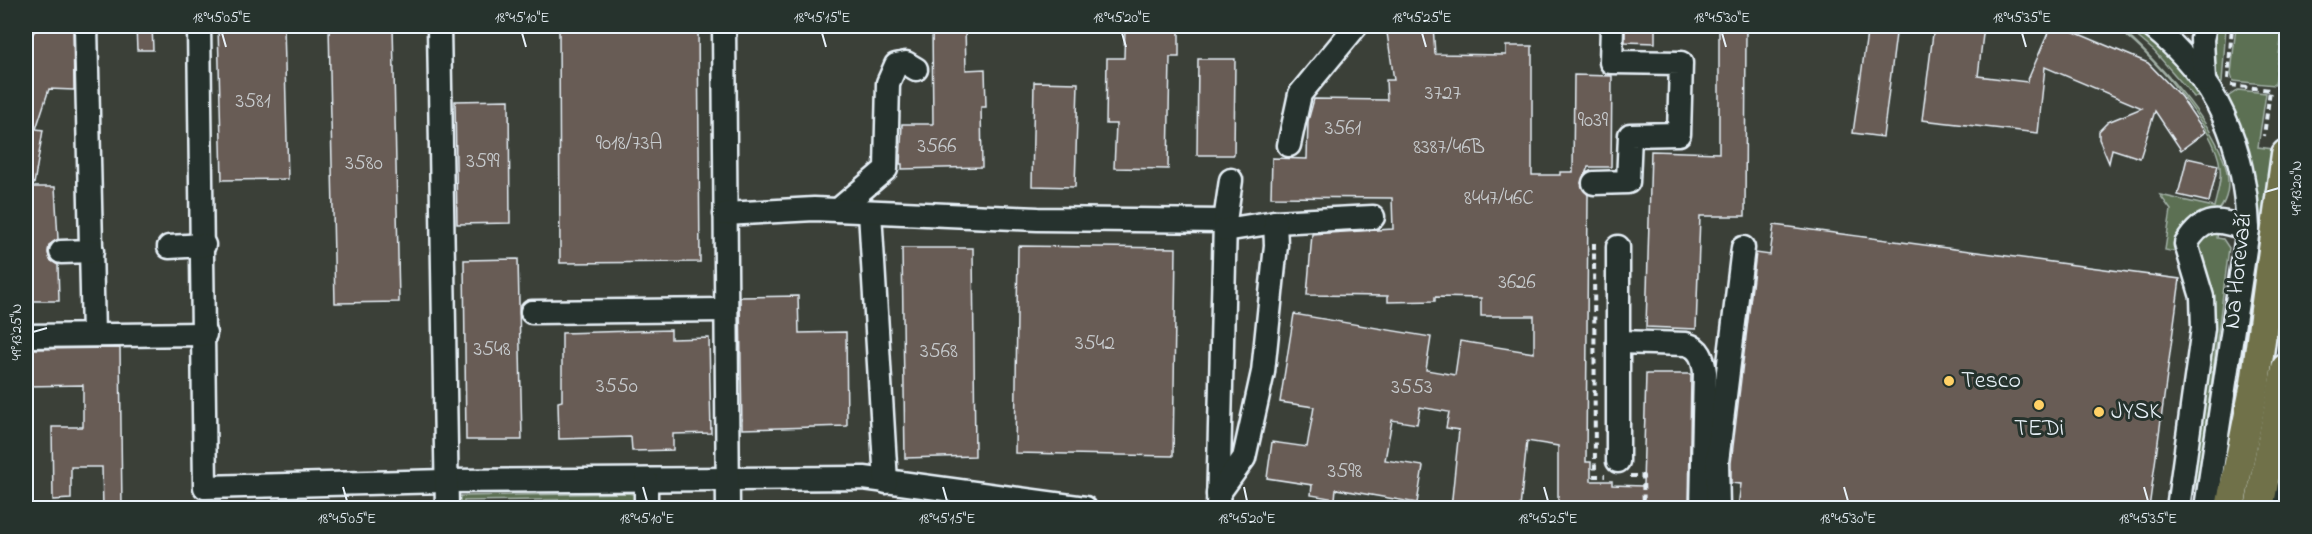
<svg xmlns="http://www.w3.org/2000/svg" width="2312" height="534" font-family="'Indie Flower',sans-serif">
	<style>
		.built { fill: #3a3f39 }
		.green { fill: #5b6f53; stroke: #a2b0a6; stroke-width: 1.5 }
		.building { fill: #675b55; stroke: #e8f1f8; stroke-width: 1.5 }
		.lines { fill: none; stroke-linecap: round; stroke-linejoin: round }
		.minor-casing { stroke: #e8f1f8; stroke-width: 27 }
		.major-casing { stroke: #e8f1f8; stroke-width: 33 }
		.path { stroke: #e8f1f8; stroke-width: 4; stroke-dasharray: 6 4.5; stroke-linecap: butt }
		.minor { stroke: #26332d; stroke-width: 22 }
		.major { stroke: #6f714a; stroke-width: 28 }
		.ticks { fill: none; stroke: #e8f1f8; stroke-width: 2 }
		.poi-dot { fill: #ffd166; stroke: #26332d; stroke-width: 2 }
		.labels { text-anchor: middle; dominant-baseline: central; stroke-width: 6; stroke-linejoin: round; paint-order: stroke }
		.number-label { font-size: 21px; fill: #c8cccf }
		.street-label { font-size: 24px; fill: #e8f1f8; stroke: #26332d }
		.poi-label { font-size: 24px; fill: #e8f1f8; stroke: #26332d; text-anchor: start }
		.neatline { fill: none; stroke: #e8f1f8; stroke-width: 2 }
		.ticks-label { font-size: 15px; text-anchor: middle; fill: #e8f1f8 }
	</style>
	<rect width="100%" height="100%" fill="#26332d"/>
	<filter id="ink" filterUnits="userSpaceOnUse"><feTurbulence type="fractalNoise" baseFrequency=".0167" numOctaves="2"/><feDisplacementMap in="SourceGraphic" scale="12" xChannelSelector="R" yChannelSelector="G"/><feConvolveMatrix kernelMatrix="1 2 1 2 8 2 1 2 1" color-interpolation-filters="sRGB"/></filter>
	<g filter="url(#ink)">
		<!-- built -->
		<path class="built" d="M26 26H2286V508H49L26 503Z"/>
		<!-- green -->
		<g class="green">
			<path d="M2113 26 2119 27C2153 58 2259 160 2219 210 2195 212 2176 226 2176 252L2165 250 2171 210 2160 195 2214 207C2217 194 2222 180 2220 167 2216 127 2146 47 2113 26Z"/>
			<path d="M2125 26C2148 26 2189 79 2201 97H2194L2154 51Z"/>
			<path d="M2215 26H2226L2222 83 2219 88C2209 67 2211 47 2215 26Z"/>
			<path d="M2236 26H2257L2282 33 2275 85 2233 81 2231 74Z"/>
			<path d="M2238 90 2266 93 2258 147 2273 149 2249 339 2228 452 2258 222C2257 178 2246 137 2226 98Z"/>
			<path d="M2218 231 2217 238 2223 239 2229 248 2200 470 2188 508 2197 244 2201 237Z"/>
			<path d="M628 493 637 495 641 508H614V499L464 501 463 508H454L456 498 461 496Z"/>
		</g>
		<!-- building -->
		<g class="building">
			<path d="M38 26H73L74 90 49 89 36 129 43 130 34 184H26V44Z"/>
			<path d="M136 26H152L153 50H137Z"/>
			<path d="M218 26H284L288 179 222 180Z"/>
			<path d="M329 26H393L399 302 335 303Z"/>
			<path d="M559 26H698L700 262 560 263Z"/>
			<path d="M932 26H965L966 70 985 69 986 107H981L982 167 902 169V164H900L902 124H933Z"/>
			<path d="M1125 26H1179V57H1170L1168 169 1114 168 1116 124H1106L1107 58H1124Z"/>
			<path d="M1386 26H1433L1435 54 1506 55V46H1532V175H1560V172H1573L1574 75 1612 76 1611 167H1588L1581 183 1588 195 1586 462H1591V481H1612V485L1643 486 1646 374H1691L1689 508H1558V446L1527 441 1520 508H1451L1459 430 1446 428 1449 412 1420 407 1417 424 1392 420 1385 460 1423 466 1417 503 1336 489 1335 499 1311 495 1312 485 1267 478 1272 442 1307 447 1314 407 1280 402 1294 314 1431 337 1426 370 1455 375 1460 341 1534 353V316H1481V298L1435 297V301L1388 302V296L1307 295 1312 234 1393 229 1392 198 1271 197 1272 158 1307 159 1308 121 1314 99 1387 100 1386 80H1394Z"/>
			<path d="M1625 26H1655V43L1625 42Z"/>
			<path d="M1719 26H1746L1745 216H1700L1696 329 1646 327 1651 151 1719 153Z"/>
			<path d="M1868 26H1897L1883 137 1853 133Z"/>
			<path d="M1934 26H1984L1978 76 2027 82 2051 26H2060L2148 63 2181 97 2205 132 2181 150 2155 111 2140 158 2112 149 2109 163 2099 139V131L2108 122 2142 108 2045 67 2038 133 1922 120Z"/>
			<path d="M1198 59H1235L1234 155H1197Z"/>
			<path d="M1034 82 1078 83 1075 187 1032 186Z"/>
			<path d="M509 100 510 223 457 224 455 101Z"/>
			<path d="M2187 158 2218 165 2209 202 2178 195Z"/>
			<path d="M26 187H55L58 239 49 245 48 253 50 260 58 265 59 301H26Z"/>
			<path d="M1774 225 2180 279 2149 508 1738 507 1741 484 1731 483V463L1756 253 1770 255Z"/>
			<path d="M1018 246 1176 248 1173 456 1015 453Z"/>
			<path d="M902 248H973L975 456 905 458Z"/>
			<path d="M518 259 522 440H466L464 260Z"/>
			<path d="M798 296 799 333 846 332 847 426 742 429 740 297Z"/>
			<path d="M671 330V339L709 338 711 433 673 434V450L632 451 631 437 559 439 558 402 562 401V333Z"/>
			<path d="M120 348 122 508H103L102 467H71V499L53 500 52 427H83V385L26 386V349Z"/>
		</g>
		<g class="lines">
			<!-- minor casing -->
			<g class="minor-casing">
				<g id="minor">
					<path d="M86 26 93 335"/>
					<path d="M199 26 205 487 446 481 864 478 1085 508"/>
					<path d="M439 26 447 508"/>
					<path d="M724 26 728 508"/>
					<path d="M2151 26C2218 79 2245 145 2248 229L2206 508"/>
					<path d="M2204 81 2202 39 2205 26"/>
					<path d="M1289 145 1300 94 1356 26"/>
					<path d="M1594 183 1628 182 1630 135 1679 134 1681 63 1611 62 1612 26"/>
					<path d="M838 210 886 169 888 83 896 65 906 63 916 69"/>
					<path d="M870 212 886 482"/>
					<path d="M725 214 814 209 1038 219 1225 221 1218 508"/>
					<path d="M1225 221 1231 180"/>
					<path d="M1225 230 1275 222 1373 217"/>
					<path d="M169 247 204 245"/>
					<path d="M61 252 92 251"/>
					<path d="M532 312 726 310"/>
					<path d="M26 336 205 334"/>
					<path d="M1618 342 1686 344C1700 348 1703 358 1705 372L1702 508"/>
					<path d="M1618 461V247"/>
					<path d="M646 480V508"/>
					<path d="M1218 494 1244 458 1263 372 1276 245 1275 222"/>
					<path d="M1718 508 1717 462 1743 248"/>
					<path d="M2178 508 2203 328 2202 297 2186 244C2204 214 2219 220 2248 229"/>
					<path d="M2282 508 2286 491"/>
				</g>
			</g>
			<!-- major casing -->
			<g class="major-casing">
				<g id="major">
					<path d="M2230 508 2255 384 2286 154"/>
					<path d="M2259 508 2286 368"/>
				</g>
			</g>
			<!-- path -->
			<g class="path">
				<path d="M2228 79 2232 26"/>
				<path d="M2231 85 2270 90 2264 136"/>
				<path d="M1594 243 1595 476H1605"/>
				<path d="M1630 476H1643L1644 508"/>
			</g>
			<!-- minor -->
			<use href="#minor" class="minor"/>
			<!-- major -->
			<use href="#major" class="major"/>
		</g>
	</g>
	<!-- ticks -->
	<path class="ticks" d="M222 33 226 47M522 33 526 47M822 33 826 47M1122 33 1126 47M1422 33 1426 47M1722 33 1726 47M2022 33 2026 47M2265 192 2279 188M33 332 47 328M343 487 347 501M643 487 647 501M943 487 947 501M1244 487 1247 501M1544 487 1548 501M1844 487 1848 501M2144 487 2148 501"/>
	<!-- markers -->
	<g class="poi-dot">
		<circle cx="1949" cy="381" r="6"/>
		<circle cx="2039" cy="405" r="6"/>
		<circle cx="2099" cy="412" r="6"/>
	</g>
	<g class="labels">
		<!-- number labels -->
		<g class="number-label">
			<text x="1443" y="94">3727</text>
			<text x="253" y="102">3581</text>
			<text x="1593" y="121">9039</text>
			<text x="1343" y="129">3561</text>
			<text x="629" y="144">9018/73A</text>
			<text x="937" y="147">3566</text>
			<text x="1449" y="148">8387/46B</text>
			<text x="483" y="162">3599</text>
			<text x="364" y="164">3580</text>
			<text x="1499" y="199">8447/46C</text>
			<text x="1517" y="283">3626</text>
			<text x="1095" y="344">3542</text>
			<text x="492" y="350">3548</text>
			<text x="939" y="352">3568</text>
			<text x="617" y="387">3550</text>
			<text x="1412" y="388">3553</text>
			<text x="1345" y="472">3598</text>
		</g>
		<!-- street labels -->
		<g class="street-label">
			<text transform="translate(2239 271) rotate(-84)">Na Horevaží</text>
		</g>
		<!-- poi labels -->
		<g class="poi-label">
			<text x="1961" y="381">Tesco</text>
			<text x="2111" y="412">JYSK</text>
			<text x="2039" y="429" text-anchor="middle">TEDi</text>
		</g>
	</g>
	<!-- margin -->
	<rect width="2312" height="534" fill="none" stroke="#26332d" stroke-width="66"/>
	<rect x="33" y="33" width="2246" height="468" class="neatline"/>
	<g class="ticks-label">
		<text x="222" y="22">18°45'05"E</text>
		<text x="522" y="22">18°45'10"E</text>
		<text x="822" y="22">18°45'15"E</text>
		<text x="1122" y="22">18°45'20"E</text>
		<text x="1422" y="22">18°45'25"E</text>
		<text x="1722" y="22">18°45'30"E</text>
		<text x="2022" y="22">18°45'35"E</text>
		<text transform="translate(2296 188) rotate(-90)" y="5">49°13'20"N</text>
		<text transform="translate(16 332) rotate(-90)" y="5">49°13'25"N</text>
		<text x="347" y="523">18°45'05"E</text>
		<text x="647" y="523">18°45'10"E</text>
		<text x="947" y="523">18°45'15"E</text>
		<text x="1247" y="523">18°45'20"E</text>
		<text x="1548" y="523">18°45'25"E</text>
		<text x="1848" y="523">18°45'30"E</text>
		<text x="2148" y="523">18°45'35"E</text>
	</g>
</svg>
